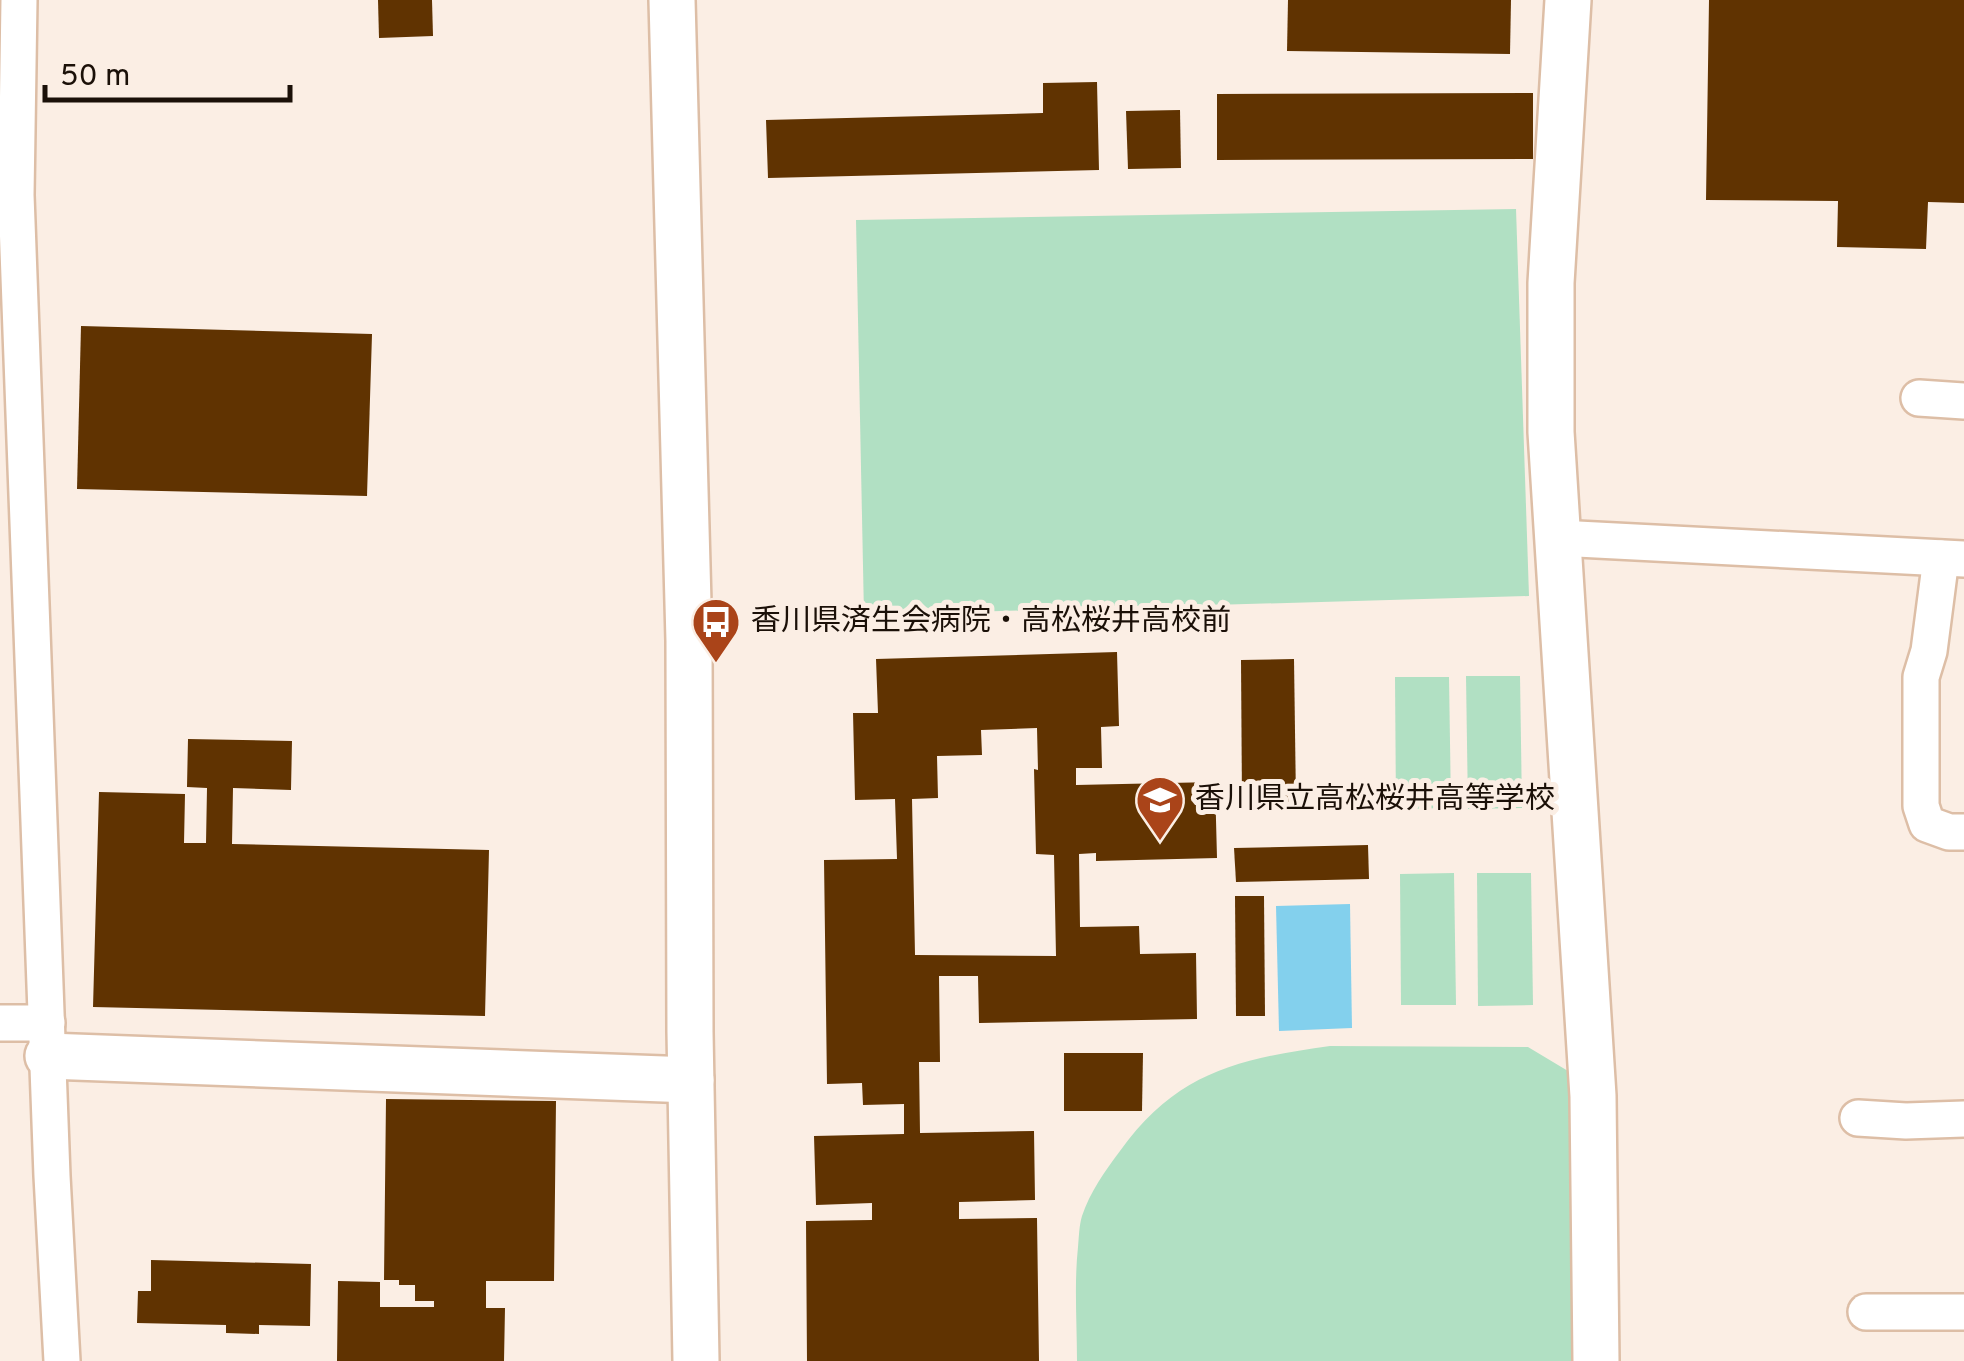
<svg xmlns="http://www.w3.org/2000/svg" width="1964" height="1361" font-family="Overpass,'Noto Sans JP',sans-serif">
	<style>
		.green { fill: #b1e0c3 }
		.water { fill: #83d0ed }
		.building { fill: #603301; fill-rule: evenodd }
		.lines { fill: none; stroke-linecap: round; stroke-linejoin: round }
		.minor-casing { stroke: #ddbea6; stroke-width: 40 }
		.tertiary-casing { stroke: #ddbea6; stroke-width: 50 }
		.minor { stroke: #fff; stroke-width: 35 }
		.tertiary { stroke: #fff; stroke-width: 45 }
		.labels { text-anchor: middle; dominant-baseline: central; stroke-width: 10; stroke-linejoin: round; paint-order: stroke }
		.poi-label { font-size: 30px; fill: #1b1008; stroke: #fbeee4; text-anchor: start }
	</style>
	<rect width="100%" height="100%" fill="#fbeee4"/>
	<!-- green -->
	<g class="green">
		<path d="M1516 209 1529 596 864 615 856 220Z"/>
		<path d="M1466 676H1520L1522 808 1468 809Z"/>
		<path d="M1395 677H1449L1451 808 1396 809Z"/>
		<path d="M1454 873 1456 1005H1401L1400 874Z"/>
		<path d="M1477 873H1531L1533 1005 1478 1006Z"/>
		<path d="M1330 1046 1528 1047 1568 1071 1579 1361H1077C1077 1323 1074 1284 1078 1247 1079 1237 1079 1226 1082 1216 1090 1192 1105 1171 1120 1151 1177 1072 1238 1059 1330 1046Z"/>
	</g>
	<!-- water -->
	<path class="water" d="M1350 904 1352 1028 1279 1031 1276 906Z"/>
	<!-- building -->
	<g class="building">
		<path d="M378 0H432L433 36 379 38Z"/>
		<path d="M1288 0H1511L1510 54 1287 51Z"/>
		<path d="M1709 0H1964V203L1928 202 1926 249 1837 247 1838 201 1706 200Z"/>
		<path d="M1097 82 1099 170 768 178 766 120 1043 113V83Z"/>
		<path d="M1533 93V159L1217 160V94Z"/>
		<path d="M1180 110 1181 168 1128 169 1126 111Z"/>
		<path d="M81 326 372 334 367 496 77 489Z"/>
		<path d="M1117 652 1119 726 1101 727 1102 768H1076V785L1215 782 1217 858 1096 861V853L1079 854 1080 927 1139 926 1140 954 1196 953 1197 1019 979 1023 978 976H939L940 1062H919L920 1133 1034 1131 1035 1200 959 1202V1219L1037 1218 1039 1361H807L806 1221 872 1220V1203L816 1205 814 1136 904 1134V1104L863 1105 862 1083 827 1084 824 860 897 859 895 799 855 800 853 713H878L876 659ZM1037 728 1038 770 1034 769 1036 854 1054 855 1056 956 915 955 912 799 938 798 937 756 982 755 981 730Z"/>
		<path d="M1294 659 1296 802H1242L1241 660Z"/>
		<path d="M188 739 292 741 291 790 233 788 232 844 489 850 485 1016 93 1007 99 792 185 794 184 843H206L207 788 187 787Z"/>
		<path d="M1368 845 1369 879 1236 882 1234 848Z"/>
		<path d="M1235 896H1264L1265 1016H1236Z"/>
		<path d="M1064 1053H1143L1142 1111H1064Z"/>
		<path d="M386 1099 556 1101 554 1281H486V1308H505L504 1361H337L338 1281 380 1282V1307H434V1301H415V1285H399V1280H384Z"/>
		<path d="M151 1260 311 1264 310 1326 259 1325V1334L226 1333V1325L137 1323 138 1291H151Z"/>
	</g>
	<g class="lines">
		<!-- minor casing -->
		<g class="minor-casing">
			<g id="minor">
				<path d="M19 0 16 195 52 1176 62 1361"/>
				<path d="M1919 398 1964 401"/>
				<path d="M1558 538 1964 559"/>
				<path d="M1941 558 1929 651 1921 677V806L1927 824 1949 832H1964"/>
				<path d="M0 1023H47"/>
				<path d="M1858 1118 1906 1121 1964 1119"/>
				<path d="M1866 1312H1964"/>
			</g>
		</g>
		<!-- tertiary casing -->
		<g class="tertiary-casing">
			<g id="tertiary">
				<path d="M672 0 689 641 690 1032 696 1361"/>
				<path d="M1568 0 1551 283V432L1593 1096 1596 1361"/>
				<path d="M48 1056 691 1080"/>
			</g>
		</g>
		<!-- minor -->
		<use href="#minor" class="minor"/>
		<!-- tertiary -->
		<use href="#tertiary" class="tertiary"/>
	</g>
	<!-- icons -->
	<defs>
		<g id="bus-pin" transform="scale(2.5)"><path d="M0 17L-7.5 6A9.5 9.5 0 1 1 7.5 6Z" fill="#aa4419" stroke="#fbeee4"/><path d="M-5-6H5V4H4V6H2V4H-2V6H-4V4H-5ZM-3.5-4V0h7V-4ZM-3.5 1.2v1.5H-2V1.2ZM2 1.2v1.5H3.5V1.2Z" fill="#fff"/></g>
		<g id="school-pin" transform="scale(2.5)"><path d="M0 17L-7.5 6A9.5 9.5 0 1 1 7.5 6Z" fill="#aa4419" stroke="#fbeee4"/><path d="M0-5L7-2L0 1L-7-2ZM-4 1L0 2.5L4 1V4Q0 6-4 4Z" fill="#fff"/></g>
	</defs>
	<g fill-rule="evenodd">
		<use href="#bus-pin" x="716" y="622"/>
		<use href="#school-pin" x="1160" y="800"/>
	</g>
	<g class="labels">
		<!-- poi labels -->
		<g class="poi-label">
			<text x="751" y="622">香川県済生会病院・高松桜井高校前</text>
			<text x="1195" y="800">香川県立高松桜井高等学校</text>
		</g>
	</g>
	<!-- scale -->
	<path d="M45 85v15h245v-15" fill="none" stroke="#1b1008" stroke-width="5"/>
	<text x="60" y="85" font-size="30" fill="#1b1008" stroke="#fbeee4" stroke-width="8" paint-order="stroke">50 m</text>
</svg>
